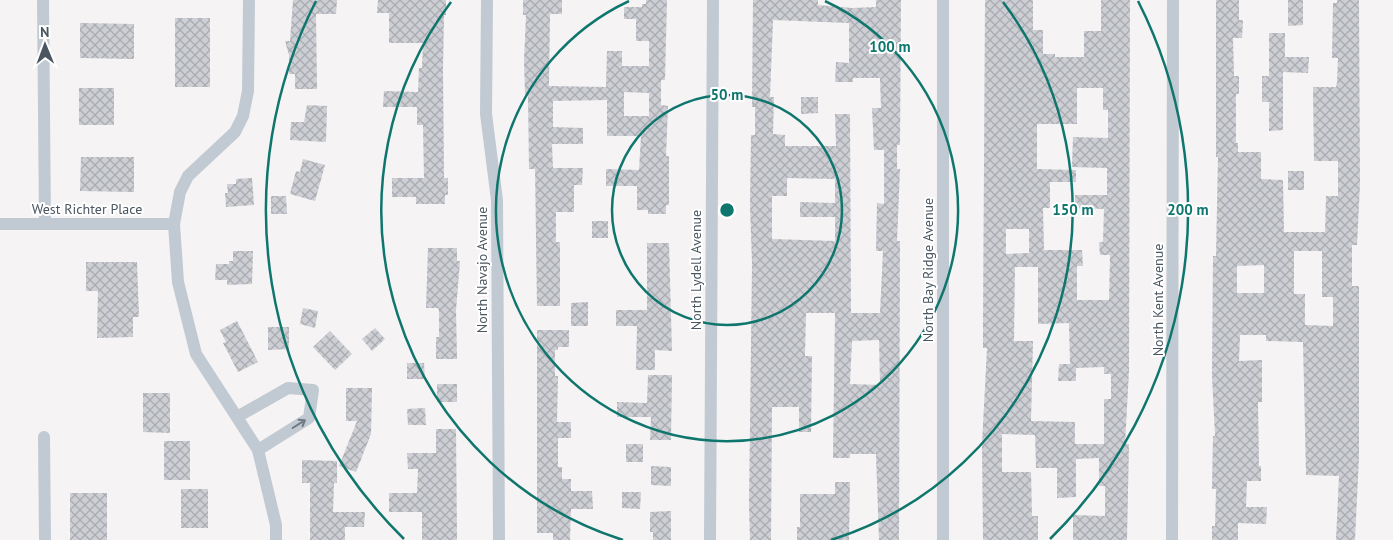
<svg xmlns="http://www.w3.org/2000/svg" width="1393" height="540" font-family="'PT Sans',sans-serif">
	<style>
		.building { fill: url(#building-cross-hatch); fill-rule: evenodd }
		.lines { fill: none; stroke-linecap: round; stroke-linejoin: round }
		.minor { stroke: #c1cad2; stroke-width: 12 }
		.oneway { stroke: #6e7983 }
		.ring { fill: none; stroke: #0f766e; stroke-width: 2.5 }
		.labels { text-anchor: middle; dominant-baseline: central; stroke-width: 4; stroke-linejoin: round; paint-order: stroke }
		.street-label { font-size: 14px; fill: #4a5661; stroke: #fff }
		.centre { fill: #0f766e; stroke: #fff; stroke-width: 2.5 }
		.ring-label { font-size: 15px; text-anchor: middle; font-weight: bold; fill: #0f766e; stroke: #fff; stroke-width: 4; stroke-linejoin: round; paint-order: stroke }
	</style>
	<defs>
		<pattern id="building-cross-hatch" width="8" height="8" patternUnits="userSpaceOnUse" patternTransform="scale(1.25)"><rect width="8" height="8" fill="#cdcfd5"/><path d="M0 0l8 8M0 8l8-8" fill="none" stroke="#a8abb0"/></pattern>
	</defs>
	<rect width="100%" height="100%" fill="#f5f3f3"/>
	<!-- building -->
	<g class="building">
		<path d="M293 0H337L336 14H316L317 89H295V74H289V55L285 41H290Z"/>
		<path d="M378 0H446V15H444L443 69 444 178H448V195H445V204H416V197H392V178H424L423 125H417V107H383L384 91 418 92 419 68H422L423 43H389V13H377Z"/>
		<path d="M523 0H562V14H550L549 86 606 87 607 51H622V66H649V41H636V19H624V7H642V4H646V0H667L665 80H661V105L668 106 666 156H669V205H666V214H648V210H637V186H606V169L639 170 641 136H607V100L553 101V127L583 128V144H552L553 168H583L582 185H574V212H556V242H560V306H537L535 169H529L528 94H525L524 60 526 15H523ZM624 92 649 93V116H624Z"/>
		<path d="M753 0H818V5L852 8 876 7V0H901L900 145H897V169H900L897 241H900L899 540H879L876 454H850V458H833L835 313H806L805 356H812L811 432H799V407H772L771 540H750L749 505 752 263 750 205 751 135H755V107H752ZM773 20 849 23V63L836 62 835 82H853V78H880L881 108H872L874 150H884V204L877 203 876 251H883L880 313H851L850 114H835L836 146H785V135L773 134 774 97H770ZM787 178 835 179V203L800 202V217H835V241L772 239V196H787ZM879 340 880 385 850 384 852 341Z"/>
		<path d="M985 0H1033V30H1043V54H1055V57H1084V31H1101V0H1130L1129 371 1125 444H1129L1127 540H1073V515L1105 516V486H1099V458L1076 459V497L1057 498V468H1036L1035 435 1002 434V472H1031L1032 516H1038V540H983L982 444 987 348H983V329ZM1077 88H1103V110H1108V138L1073 137 1072 167 1107 168V195H1075V208L1104 209 1103 242H1099L1100 255H1110L1109 300H1077V266H1083L1082 250H1044L1043 208H1050V182H1076V170L1037 169V124H1077ZM1006 229H1029V253L1006 254ZM1015 267H1038V324L1069 323 1070 364H1059L1058 381H1076V368L1104 367V374H1111V399H1104V444H1075V422L1031 421 1033 341H1014Z"/>
		<path d="M1216 0H1239V20H1243L1242 38H1233L1234 76H1239V94H1236V143H1238V152H1261V179L1283 180 1284 232H1325L1326 196H1338V161H1314L1313 87H1336L1337 83 1338 58H1332L1333 3H1337V0H1359L1360 185 1357 245H1352V286H1359V457L1355 540H1336L1339 476 1306 475 1303 342 1266 341V335H1240L1239 361 1262 360V402H1258L1259 466H1261V481H1247L1246 507H1267L1266 524 1238 523V540H1212V526H1215L1216 489H1212L1213 436H1215L1212 376 1213 256H1216L1218 157H1216ZM1294 251H1322V297H1333V326L1305 325V294H1294ZM1264 265V293H1237V266Z"/>
		<path d="M1288 0H1303V25L1288 26Z"/>
		<rect x="175" y="18" width="35" height="69"/>
		<path d="M80 23 134 24V59L80 58Z"/>
		<path d="M1269 33H1285V57H1309L1308 73 1283 72V130L1269 131V102H1262V76H1269Z"/>
		<rect x="79" y="88" width="35" height="37"/>
		<path d="M801 97H818V113L801 114Z"/>
		<path d="M307 105 327 106 326 142 290 140 291 122H304Z"/>
		<path d="M81 157H134V192L80 191Z"/>
		<path d="M303 159 325 165 315 201 290 194 296 171 300 172Z"/>
		<rect x="1288" y="171" width="16" height="19"/>
		<path d="M252 178 254 205 226 207 225 193H228L227 184H236V179Z"/>
		<path d="M271 196H286L287 214H271Z"/>
		<rect x="592" y="221" width="16" height="17"/>
		<path d="M647 243H669L672 351 655 350V370H636L637 326H616V310H647Z"/>
		<path d="M428 248H457V261H460L456 310 457 359H436V337H439V311L438 308H426Z"/>
		<path d="M233 251H253L252 284 227 285V280H215L216 264H229V261H233Z"/>
		<path d="M86 262H137L139 317H133V337L97 338 98 291H86Z"/>
		<path d="M588 302V326H571V303Z"/>
		<path d="M303 308 318 311 315 328 300 324Z"/>
		<path d="M237 321 258 362 238 372 223 343 226 342 220 330Z"/>
		<path d="M268 327H289V349L268 350Z"/>
		<path d="M375 328 385 339 372 351 362 339Z"/>
		<path d="M537 330H569V347H558V350H555V376H558L557 422H571V438H558V467H562V479H571V491H592L593 509H571L570 540H553V533H537Z"/>
		<path d="M330 331 352 354 335 370 313 347Z"/>
		<path d="M407 363H424L425 379H407Z"/>
		<path d="M648 375H672L671 440H650L651 417H617V402L647 403Z"/>
		<rect x="437" y="384" width="20" height="18"/>
		<path d="M346 388H372L371 434 356 472 339 466 357 421H346Z"/>
		<path d="M143 393H170V433L143 432Z"/>
		<path d="M425 408 426 425H408L407 409Z"/>
		<path d="M436 429H456L457 540H422V512H389V493H417L418 469H408L407 453H436Z"/>
		<rect x="164" y="441" width="26" height="39"/>
		<rect x="626" y="444" width="17" height="18"/>
		<path d="M302 460 337 461V483H334L333 512H365L364 527H345V540H310V483H302Z"/>
		<path d="M651 466 671 467V486L651 485Z"/>
		<path d="M835 482H850L849 540H797V527H800V494H835Z"/>
		<rect x="181" y="489" width="27" height="39"/>
		<path d="M622 492H641L640 509 622 508Z"/>
		<rect x="70" y="493" width="37" height="47"/>
		<path d="M671 511V540H653V532H650V512Z"/>
	</g>
	<g class="lines">
		<!-- minor -->
		<g class="minor">
			<path d="M43 0 45 224"/>
			<path d="M249 0 248 91 243 116 235 132 188 176 180 192 174 224 178 282 196 354 258 450 276 525V540"/>
			<path d="M487 0 486 114 497 200 499 540"/>
			<path d="M943 0V540"/>
			<path d="M0 224H174"/>
			<path d="M237 417 288 388 313 390 309 418 258 450"/>
			<path d="M44 437 45 540"/>
			<path d="M710 540 713 0"/>
			<path d="M1172 540 1173 0"/>
		</g>
	</g>
	<!-- one-way arrows -->
	<defs><path id="oneway-shaft" d="M-6 0H5M1.5-3L5.5 0L1.5 3" fill="none" stroke-width="1.6" stroke-linecap="round" stroke-linejoin="round" transform="scale(1.25)"/></defs>
	<use class="oneway" href="#oneway-shaft" transform="translate(299 424) rotate(-32)"/>
	<!-- distance rings -->
	<g class="ring">
		<circle cx="727" cy="210" r="115"/>
		<path d="M825 1A231 231 0 1 1 629 1"/>
		<path d="M623 540A346 346 0 0 1 451 2M1003 2A346 346 0 0 1 831 540"/>
		<path d="M404 539A461 461 0 0 1 316 1M1138 1A461 461 0 0 1 1050 539"/>
	</g>
	<g class="labels">
		<!-- street labels -->
		<g class="street-label">
			<text x="87" y="209">West Richter Place</text>
			<text transform="translate(482 270) rotate(-90)">North Navajo Avenue</text>
			<text transform="translate(696 270) rotate(-90)">North Lydell Avenue</text>
			<text transform="translate(928 270) rotate(-90)">North Bay Ridge Avenue</text>
			<text transform="translate(1158 300) rotate(-90)">North Kent Avenue</text>
		</g>
	</g>
	<circle cx="727" cy="210" r="8" class="centre"/>
	<g class="ring-label">
		<text x="890" y="52">100 m</text>
		<text x="727" y="100">50 m</text>
		<text x="1073" y="215">150 m</text>
		<text x="1188" y="215">200 m</text>
	</g>
	<!-- north arrow -->
	<g transform="translate(45 45) rotate(359)" stroke="#ffffff" stroke-width="4" paint-order="stroke">
	<path d="M0-4L9 19L0 12L-9 19Z" fill="#4a5661"/>
	<text y="-8" font-size="14" font-weight="bold" text-anchor="middle" fill="#4a5661">N</text>
	</g>
</svg>
